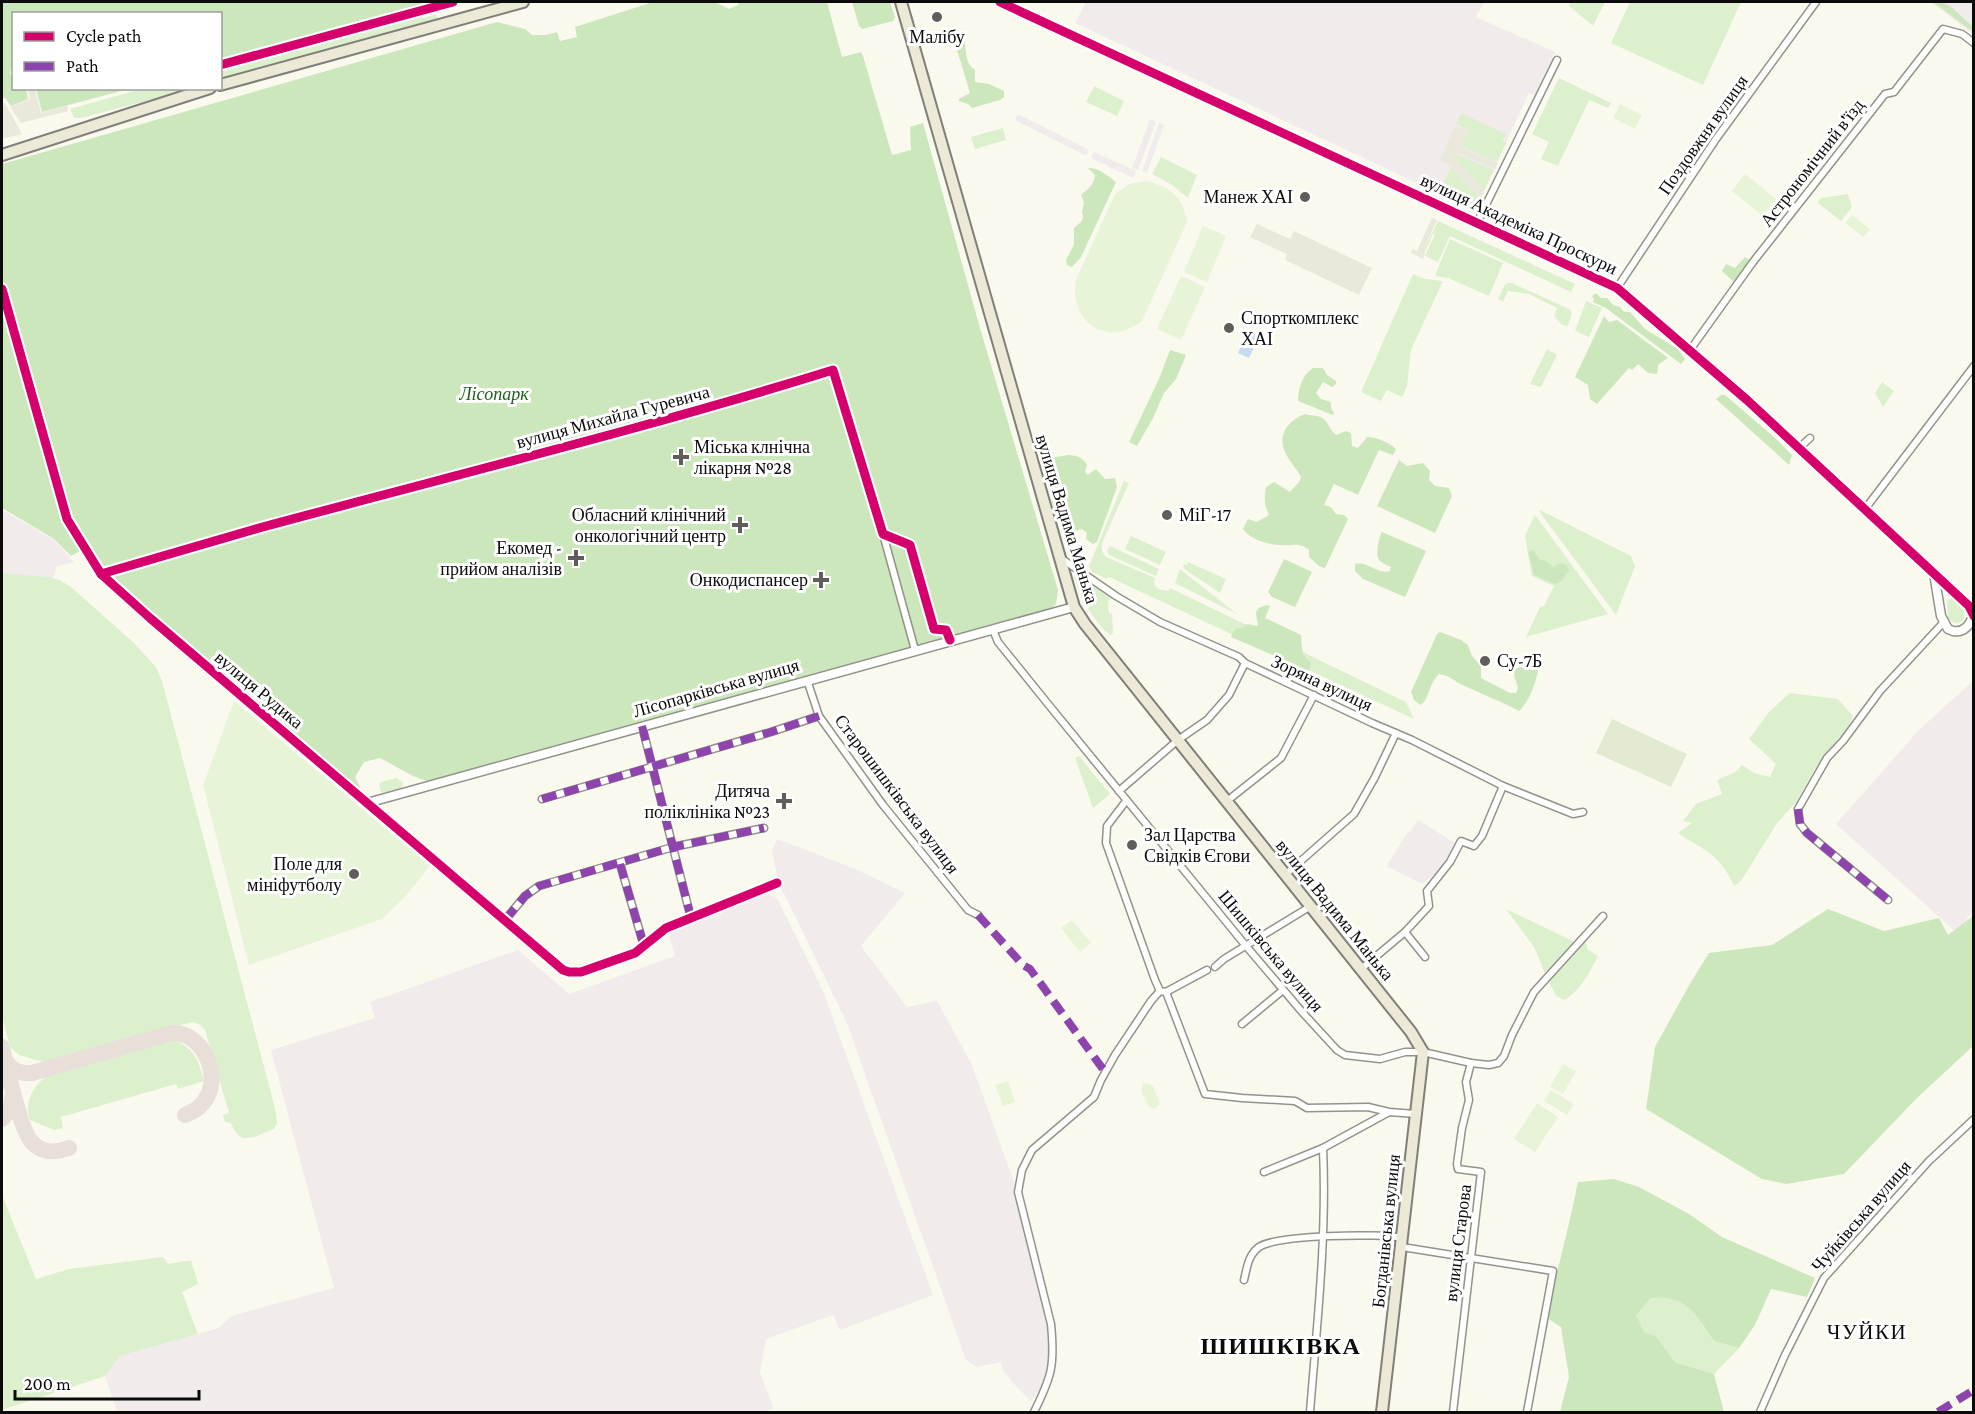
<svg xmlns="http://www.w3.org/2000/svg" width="1975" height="1414" font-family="'Crimson Pro',serif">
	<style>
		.industrial { fill: #f1ebec }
		.green { fill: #ddf0ce }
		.forest { fill: #cce7bc }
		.cemetery { fill: #e2ebd2 }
		.pitch { fill: #e8f4d7 }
		.plaza { fill: #eae8da }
		.water { fill: #c5dcf4 }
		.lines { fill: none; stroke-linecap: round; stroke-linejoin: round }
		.taxiway { stroke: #e8e0d8; stroke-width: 16 }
		.minor-casing { stroke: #93928d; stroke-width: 9 }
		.tertiary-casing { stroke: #93928d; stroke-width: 11 }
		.primary-casing { stroke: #807f7a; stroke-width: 14 }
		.minor { stroke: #fefefc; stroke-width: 6 }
		.tertiary { stroke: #fefefc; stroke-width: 8 }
		.primary { stroke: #ecead7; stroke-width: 10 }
		.quiet { stroke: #8e44ad; stroke-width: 8; stroke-dasharray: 15 8; stroke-linecap: butt }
		.cycleway-casing { stroke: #fff; stroke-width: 13 }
		.cycleway { stroke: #d6006c; stroke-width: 9 }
		.poi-dot { fill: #5f5e5a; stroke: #fff; stroke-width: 2 }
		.labels { text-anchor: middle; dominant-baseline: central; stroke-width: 6; stroke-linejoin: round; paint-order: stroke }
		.poi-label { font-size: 18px; fill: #0b0b0b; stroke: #fff; text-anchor: end }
		.street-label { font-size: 18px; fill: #0b0b0b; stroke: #fff }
		.park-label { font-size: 18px; font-style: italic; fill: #1f621c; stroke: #fff }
		.quarter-label { font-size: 21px; letter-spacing: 1.5px; fill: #0b0b0b; stroke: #fff }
		.district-label { font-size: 24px; font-weight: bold; letter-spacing: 1.5px; fill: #0b0b0b; stroke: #fff }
	</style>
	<rect width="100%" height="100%" fill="#faf9ee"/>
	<!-- industrial -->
	<g class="industrial">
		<path d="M1086 2H1484L1476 17 1555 52 1535 94 1529 93 1475 210 1075 23Z"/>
		<path d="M1931 2H1973V34Z"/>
		<path d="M1018 114 1089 150 1086 156 1015 120Z"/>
		<path d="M1150 119 1156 122 1138 170 1132 168Z"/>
		<path d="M1159 123 1164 125 1147 173 1142 171Z"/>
		<path d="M1094 152 1136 171 1133 178 1091 158Z"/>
		<path d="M2 510 54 540 74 562 57 566 43 612 2 646Z"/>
		<path d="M1973 681V912L1956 932 1836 824 1919 730Z"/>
		<path d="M1418 820 1455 843 1448 858 1436 873 1422 884 1387 866 1407 833 1410 832Z"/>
		<path d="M777 839 853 868 905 893 861 946 907 1007 937 1001 971 1063 1017 1190 1048 1323 1050 1364 1041 1388 1031 1401 1014 1384 1003 1370 1001 1362 977 1367 966 1360 847 1023 778 881 772 850Z"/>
		<path d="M765 892 777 898 823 991 933 1295 840 1330 833 1315 766 1339 760 1373 774 1409 762 1412H117L105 1376 120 1356 219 1328 231 1316 334 1288 271 1050 375 1018 370 1002 518 950 569 994 675 956 668 932Z"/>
	</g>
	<!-- green -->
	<g class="green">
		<path d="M1570 2H1605L1593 26 1569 6Z"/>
		<path d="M1630 2H1741L1703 85 1611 43Z"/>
		<path d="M422 13 423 18 436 14 438 21 221 81V67Z"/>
		<path d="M1559 78 1611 103 1608 108 1589 100 1558 166 1541 159 1549 142 1532 134Z"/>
		<path d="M1094 86 1124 101 1117 116 1086 102Z"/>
		<path d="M141 89H192L81 118H74L70 109Z"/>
		<path d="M1461 113 1506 134 1502 141 1506 143 1497 162 1461 146 1468 130 1456 124Z"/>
		<path d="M1003 128 1006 140 975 149 971 137Z"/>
		<path d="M1457 154 1494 170 1484 191 1455 159Z"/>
		<path d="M1161 157 1197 175 1188 198 1172 185 1152 174Z"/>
		<path d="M1451 167 1480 198 1475 209 1439 191Z"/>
		<path d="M1848 194 1852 207 1841 221 1818 203 1821 198Z"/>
		<path d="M1438 221 1575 284 1571 292 1450 236 1438 262 1425 256 1435 234H1433L1424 254 1422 253Z"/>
		<path d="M1450 239 1503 263 1489 296 1448 278 1435 276Z"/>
		<path d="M1413 274 1425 279 1443 281 1411 350 1407 386 1402 397 1387 390 1381 401 1361 392Z"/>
		<path d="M1507 283H1512L1569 309 1572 313 1568 326 1562 325 1554 316 1557 308 1529 294 1508 291 1503 302 1498 299 1504 286Z"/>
		<path d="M1586 301 1602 308 1589 337 1575 331Z"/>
		<path d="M1547 349 1557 355 1541 387 1530 384Z"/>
		<path d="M1882 382 1894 391 1883 407 1875 393Z"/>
		<path d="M1124 481 1129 483 1102 543V551L1106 557 1155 578 1154 584 1158 589 1168 591 1170 588 1406 702 1414 719 1109 577 1107 579 1092 572 1089 566Z"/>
		<path d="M1540 510 1631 556 1635 566 1616 615 1539 511Z"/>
		<path d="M1535 515 1608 614 1526 637 1540 607 1544 606 1554 586 1532 576 1525 536Z"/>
		<path d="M1131 536 1166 552 1160 565 1125 549Z"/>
		<path d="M1110 546 1159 569 1156 576 1109 555 1107 551Z"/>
		<path d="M1188 562 1226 579 1220 593 1183 568 1184 564 1187 565Z"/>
		<path d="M1180 569 1237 614 1175 583Z"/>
		<path d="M2 573 47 577 60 580 71 587 133 642 156 667 162 681 276 1112 277 1123 274 1129C255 1136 240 1148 231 1123L225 1122 223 1115 229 1113 205 1030 199 1024 192 1022 44 1062 19 1055 10 1047 2 1016Z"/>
		<path d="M1077 573 1110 598 1108 602 1109 613 1112 614 1113 633 1110 635C1093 621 1081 599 1074 577Z"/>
		<path d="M1952 598 1964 611V619C1959 626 1954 623 1948 619L1947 600Z"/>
		<path d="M1790 693 1838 699 1853 716 1847 729 1815 768 1796 802 1777 823 1741 881 1734 886C1719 853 1706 852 1678 833L1692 823 1683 821 1696 804 1722 794 1717 780 1735 772 1742 765 1754 773 1770 777 1776 764 1749 739 1769 712Z"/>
		<path d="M1079 756 1110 794 1093 808 1075 758Z"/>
		<path d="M397 778 403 783 402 788 387 793 381 792 379 785 381 782Z"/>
		<path d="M1506 909 1575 942 1545 973 1534 947Z"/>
		<path d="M1583 942 1587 944V949L1598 956C1588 975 1583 987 1565 1000L1556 996 1549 982Z"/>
		<path d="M175 1040C195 1049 199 1061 204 1081L178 1089 176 1084 61 1117 63 1128 54 1130 30 1120C24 1101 33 1086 48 1075Z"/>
		<path d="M2 1195 36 1279 69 1269 163 1257 168 1264 191 1260 198 1284 182 1292 198 1334 120 1356 105 1376 2 1410Z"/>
		<path d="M1668 1297 1691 1307 1714 1341 1739 1348 1714 1374 1675 1362 1656 1336 1644 1332 1635 1315 1651 1298Z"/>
	</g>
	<!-- forest -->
	<g class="forest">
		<path d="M2 2H423H420L421 6 221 63 220 14H14L13 60 10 73 13 80 14 88 26 89 28 99 11 106 5 98H2Z"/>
		<path d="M653 2H715L729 9 738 5 739 2H827L842 57 861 52 863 56 892 155 911 150 910 127 923 123 980 328 1058 590 1056 604 1050 610 556 747 427 781 413 776 380 758 364 762 355 777 360 787 357 790 106 576 86 548 71 556 54 539 2 508V164L497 22 525 29 532 35H545L557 32 560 41 577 37 575 27Z"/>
		<path d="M852 2H890L895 17 893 21 862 29 859 26Z"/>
		<path d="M1933 2C1953 1 1958 16 1973 26V32Z"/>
		<path d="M964 38C967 49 964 63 975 70V82L989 84 1004 91V97L1000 100 972 108 968 104 959 101V99L970 93 955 43Z"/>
		<path d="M36 89V88L129 89 42 112Z"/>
		<path d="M1088 168C1100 168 1106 175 1116 182L1081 257 1072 267 1067 265 1066 260 1074 245V228L1082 221 1083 216 1082 212 1084 202 1081 195C1088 189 1094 185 1095 175Z"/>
		<path d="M1745 257 1750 260 1734 282 1722 271 1726 264 1735 268Z"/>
		<path d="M1596 293 1601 298H1607L1613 305 1620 307 1624 312H1630L1645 329 1678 349 1685 359 1681 364 1606 308 1593 302 1594 299 1592 296Z"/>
		<path d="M1604 316 1609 322 1617 320 1668 358 1658 365 1657 374 1648 373 1638 364 1632 370 1629 368 1597 404 1590 399 1588 385 1575 377Z"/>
		<path d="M1170 350 1186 355 1176 379 1164 393 1153 418 1137 446 1129 442 1159 379Z"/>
		<path d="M1313 368H1323L1327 375 1336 381V384L1332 387 1323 382 1316 393 1321 399 1331 402V408L1334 413 1333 415 1298 401C1298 389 1302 375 1313 368Z"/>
		<path d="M1721 395H1725L1774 437 1792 455 1789 465 1716 399Z"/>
		<path d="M1305 414C1311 416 1319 415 1324 419 1329 424 1330 430 1336 435L1346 431 1351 433 1352 446 1358 448 1367 437C1376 437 1389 442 1396 449L1393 455 1379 450 1358 495 1334 484 1324 505 1331 507 1336 514 1344 515 1348 519 1325 568 1319 566 1309 557V550C1299 542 1293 546 1282 545 1269 545 1251 540 1243 529L1248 519 1257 522 1269 515C1264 505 1264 499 1266 487L1274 482 1290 492 1299 482 1301 477C1296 468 1289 461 1285 452 1277 434 1289 420 1305 414Z"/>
		<path d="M1069 455C1078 456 1082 457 1087 465L1085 472 1087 475 1096 469 1105 479 1115 478 1117 487 1097 542 1093 544 1086 539 1087 533 1082 529 1078 530 1072 535H1063L1060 530 1061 526C1051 512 1050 485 1048 469L1045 468 1042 459Z"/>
		<path d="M1399 460 1407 466 1423 463 1430 471 1429 480 1435 486 1449 488 1452 496 1435 533 1377 506Z"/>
		<path d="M1382 532 1426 551 1405 597 1363 579 1355 571V564C1368 561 1377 575 1390 571L1391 567C1387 565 1379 562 1378 558 1376 552 1379 537 1382 532Z"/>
		<path d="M1533 550 1540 560 1546 561 1553 567 1561 563 1566 565 1569 570 1562 581 1555 584 1534 575 1528 552Z"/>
		<path d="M1284 559 1312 572 1295 607 1272 597 1268 592Z"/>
		<path d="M1267 605 1270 606 1265 618 1301 635C1302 646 1301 656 1311 663L1309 671 1231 637 1235 629 1243 628C1247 621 1251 626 1258 626 1257 615 1251 609 1267 605Z"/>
		<path d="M1440 632 1461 640 1468 645 1472 656 1481 666V678L1510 693H1516L1518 688 1514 675 1515 669 1519 667 1529 668 1532 663 1539 665C1537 680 1530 701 1519 711 1501 701 1483 695 1465 686 1455 682 1449 675 1439 674 1429 683 1429 699 1421 705L1414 700 1411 692 1437 634Z"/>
		<path d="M1828 909 1884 931 1939 918 1948 935 1973 916V1046L1917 1098 1844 1174 1786 1184 1762 1179 1646 1109 1655 1047 1691 982 1709 953 1772 945Z"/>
		<path d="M1614 1179 1639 1187 1689 1214 1722 1237 1815 1278 1807 1297 1771 1289 1755 1325 1739 1348 1714 1341C1696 1314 1687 1295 1651 1298L1636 1315 1644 1332 1656 1336 1675 1362 1714 1374 1724 1412H1560L1569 1377 1561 1327 1547 1318C1556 1272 1569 1228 1578 1182Z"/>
	</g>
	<!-- cemetery -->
	<path class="cemetery" d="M1612 719 1687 754 1671 787 1596 753Z"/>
	<!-- pitch -->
	<g class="pitch">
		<path d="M1620 104 1642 115 1635 129 1613 118Z"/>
		<path d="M1745 174 1776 199 1763 216 1732 191Z"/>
		<path d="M1147 181C1172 188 1182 196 1187 222L1142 321C1107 348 1069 323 1076 280L1115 194 1129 184Z"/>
		<path d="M1852 215 1870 229 1863 237 1845 223Z"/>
		<path d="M1203 226 1226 236 1207 282 1184 272Z"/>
		<path d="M1181 276 1205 287 1181 340 1157 329Z"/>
		<path d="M234 701 430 866 405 897 382 919 249 965 203 785Z"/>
		<path d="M1072 920 1091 943 1080 952 1061 928Z"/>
		<path d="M1563 1064 1576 1071 1563 1094 1550 1087Z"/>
		<path d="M1008 1081 1015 1102 1003 1106 995 1085Z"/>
		<path d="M1147 1083 1153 1086 1160 1104 1154 1109 1149 1107 1141 1090 1143 1084Z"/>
		<path d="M1551 1090 1574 1104 1567 1115 1544 1101Z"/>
		<path d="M1537 1103 1558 1117 1535 1152 1514 1139Z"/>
	</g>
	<!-- plaza -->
	<g class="plaza">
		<path d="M35 88 41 113 67 105 68 111 21 123 10 107 30 99 28 89Z"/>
		<path d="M5 103 22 134 2 139V104Z"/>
		<path d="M1455 126 1467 130 1460 147 1498 163 1495 169 1457 153 1454 159 1484 192 1481 198 1451 166 1440 160Z"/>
		<path d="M1432 218 1437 220 1422 253 1425 254 1423 259 1411 253 1412 249 1417 251Z"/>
		<path d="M1257 224 1290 239 1294 231 1372 268 1359 295 1285 260 1287 254 1250 237Z"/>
	</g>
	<!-- water -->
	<path class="water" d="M1247 331 1259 337 1249 358 1238 353Z"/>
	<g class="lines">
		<!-- taxiway -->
		<g class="taxiway">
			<path d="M2 1047C6 1065 21 1131 31 1141 42 1154 55 1153 69 1148"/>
			<path d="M5 1060C12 1070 19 1074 32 1073L172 1033C208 1030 233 1098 185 1115"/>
			<path d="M2 1119 10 1110 13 1094"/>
		</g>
		<!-- minor casing -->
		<g class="minor-casing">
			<g id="minor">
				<path d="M1477 223 1557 60"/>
				<path d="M1617 288 1716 139 1816 2"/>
				<path d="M1690 350 1753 262 1885 94 1894 92 1943 29 1962 34 1974 43"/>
				<path d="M1799 448 1810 438"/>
				<path d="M1865 509 1974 366"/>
				<path d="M883 534 915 650"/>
				<path d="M1062 559 1116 596 1160 622 1239 657 1245 663 1372 723 1412 740 1503 786 1573 814 1583 812"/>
				<path d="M101 574C154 559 206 543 259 528 451 476 644 429 833 370L883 534 910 545 934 629 946 630 950 640"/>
				<path d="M993 630 998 642 1048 704 1246 946 1303 1013 1337 1050 1345 1055 1380 1059 1405 1052H1423L1471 1063 1489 1065 1498 1063 1504 1056 1512 1035 1534 992 1603 916"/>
				<path d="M807 680 819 716 883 805 968 910 978 915"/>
				<path d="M642 726 691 918"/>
				<path d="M1119 791 1178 740 1207 720 1229 695 1245 663"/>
				<path d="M542 799 771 732 819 716"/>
				<path d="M1126 801 1107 826 1106 843 1155 980 1160 991 1166 992 1205 1094 1242 1098 1295 1101 1307 1108 1368 1107 1389 1112 1416 1114"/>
				<path d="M1227 801 1281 758 1314 695"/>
				<path d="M367 803 558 966 569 972H581L635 953 666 928 777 883"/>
				<path d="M620 864 644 946"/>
				<path d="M1286 874 1354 814 1375 777 1396 733"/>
				<path d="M1888 900 1807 833 1800 824 1798 809 1827 758 1843 741 1880 691 1943 623"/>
				<path d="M505 920 525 896 539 886 673 847 764 828"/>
				<path d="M1405 932 1425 957"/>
				<path d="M1215 967 1224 959 1311 906"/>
				<path d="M1361 969 1405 932 1429 906 1427 891 1450 862 1461 841 1474 846 1482 836 1503 786"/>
				<path d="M1166 992 1207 970"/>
				<path d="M1242 1024 1283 990"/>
				<path d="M1264 1172 1323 1148 1389 1112"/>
				<path d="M1402 1247 1553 1271 1527 1412"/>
				<path d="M1244 1280C1247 1268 1248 1255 1259 1247 1277 1235 1379 1233 1402 1238"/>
				<path d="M1034 1412C1052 1376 1055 1365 1051 1324L1018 1192 1022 1170 1032 1150 1094 1097 1101 1080 1115 1055 1151 1001 1160 991"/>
				<path d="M1310 1412C1317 1324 1327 1236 1323 1148"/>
				<path d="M1453 1412 1481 1172 1458 1169 1457 1164 1462 1128 1469 1100 1466 1082 1471 1063"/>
				<path d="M1760 1412 1785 1355 1824 1278 1929 1161 1974 1119"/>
			</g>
		</g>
		<!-- tertiary casing -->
		<g class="tertiary-casing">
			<g id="tertiary">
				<path d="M1000 2 1617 288 1747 400 1969 606 1973 616C1970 625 1964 633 1953 631L1948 629 1941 616 1934 573"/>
				<path d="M2 289 67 519 101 574 150 618 367 803 1074 607"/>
			</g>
		</g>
		<!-- primary casing -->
		<g class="primary-casing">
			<g id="primary">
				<path d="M901 2 1074 607 1085 624 1411 1032 1423 1052 1382 1412"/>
				<path d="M220 85 523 2"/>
				<path d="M2 155 210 88"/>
			</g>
		</g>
		<!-- minor -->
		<use href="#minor" class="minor"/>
		<!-- tertiary -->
		<use href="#tertiary" class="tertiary"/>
		<!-- primary -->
		<use href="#primary" class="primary"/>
		<!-- quiet -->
		<g class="quiet">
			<path d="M642 726 691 918"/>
			<path d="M542 799 771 732 819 716"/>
			<path d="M1798 809 1800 824 1807 833 1888 900"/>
			<path d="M620 864 644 946"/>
			<path d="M978 915 1023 965 1030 969 1105 1072"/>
			<path d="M505 920 525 896 539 886 673 847 764 828"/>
			<path d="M1938 1412 1974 1390"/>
		</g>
		<!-- cycleway casing -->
		<g class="cycleway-casing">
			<g id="cycleway">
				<path d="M1000 2 1617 288 1747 400 1969 606 1974 616"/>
				<path d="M220 65 453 2"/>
				<path d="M2 289 67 519 101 574 150 618 563 970 569 972H581L635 953 666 928 777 883"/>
				<path d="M101 574C154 559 206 543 259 528 451 476 644 429 833 370L883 534 910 545 934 629 946 630 950 640"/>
			</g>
		</g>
		<!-- cycleway -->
		<use href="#cycleway" class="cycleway"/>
	</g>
	<!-- markers -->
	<g class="poi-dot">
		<circle cx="937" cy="17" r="6"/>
		<circle cx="1305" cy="197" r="6"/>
		<circle cx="1229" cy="328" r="6"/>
		<path d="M678 448h6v6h6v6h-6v6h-6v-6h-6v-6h6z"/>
		<circle cx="1167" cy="515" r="6"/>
		<path d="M737 516h6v6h6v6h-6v6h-6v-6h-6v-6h6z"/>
		<path d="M573 549h6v6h6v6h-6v6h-6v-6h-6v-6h6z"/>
		<path d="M818 571h6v6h6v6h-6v6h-6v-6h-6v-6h6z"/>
		<circle cx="1485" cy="661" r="6"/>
		<path d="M781 792h6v6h6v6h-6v6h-6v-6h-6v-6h6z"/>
		<circle cx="1132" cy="845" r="6"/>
		<circle cx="354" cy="874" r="6"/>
	</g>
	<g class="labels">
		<!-- poi labels -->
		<g class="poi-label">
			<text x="937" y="37" text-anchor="middle">Малібу</text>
			<text x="1293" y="197">Манеж ХАІ</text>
			<text x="1241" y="318" text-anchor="start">Спорткомплекс<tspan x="1241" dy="21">ХАІ</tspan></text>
			<text x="694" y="447" text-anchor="start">Міська клнічна<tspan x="694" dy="21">лікарня №28</tspan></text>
			<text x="726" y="515">Обласний клінічний<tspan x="726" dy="21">онкологічний центр</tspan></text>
			<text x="1179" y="515" text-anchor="start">МіГ-17</text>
			<text x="562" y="548">Екомед -<tspan x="562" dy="21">прийом аналізів</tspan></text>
			<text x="808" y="580">Онкодиспансер</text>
			<text x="1497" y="661" text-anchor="start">Су-7Б</text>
			<text x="770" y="791">Дитяча<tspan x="770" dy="21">поліклініка №23</tspan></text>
			<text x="1144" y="835" text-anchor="start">Зал Царства<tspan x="1144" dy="21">Свідків Єгови</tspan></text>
			<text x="342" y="864">Поле для<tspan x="342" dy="21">мініфутболу</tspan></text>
		</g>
		<!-- street labels -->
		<g class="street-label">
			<text transform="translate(1703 135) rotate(-55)">Поздовжня вулиця</text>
			<text transform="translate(1812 163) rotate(-52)">Астрономічний в'їзд</text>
			<text transform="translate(1519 224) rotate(25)">вулиця Академіка Проскури</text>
			<text transform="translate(613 417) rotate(-15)">вулиця Михайла Гуревича</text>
			<text transform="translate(1067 519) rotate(73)">вулиця Вадима Манька</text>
			<text transform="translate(1322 683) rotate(25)">Зоряна вулиця</text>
			<text transform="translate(716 688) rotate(-16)">Лісопарківська вулиця</text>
			<text transform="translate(259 690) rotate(40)">вулиця Рудика</text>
			<text transform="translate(897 794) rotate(53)">Старошишківська вулиця</text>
			<text transform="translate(1335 910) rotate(51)">вулиця Вадима Манька</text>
			<text transform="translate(1271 951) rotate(50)">Шишківська вулиця</text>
			<text transform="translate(1861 1216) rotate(-49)">Чуйківська вулиця</text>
			<text transform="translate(1386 1231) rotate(-84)">Богданівська вулиця</text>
			<text transform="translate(1458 1243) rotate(-83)">вулиця Старова</text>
		</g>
		<!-- park labels -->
		<g class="park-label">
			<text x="494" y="394">Лісопарк</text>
		</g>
		<!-- quarter labels -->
		<g class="quarter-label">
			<text x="1867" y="1332">ЧУЙКИ</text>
		</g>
		<!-- district labels -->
		<g class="district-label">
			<text x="1281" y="1345">ШИШКІВКА</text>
		</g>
	</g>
	<!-- border -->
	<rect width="1975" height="1414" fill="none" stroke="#0b0b0b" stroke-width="6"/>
	<!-- legend -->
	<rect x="12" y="12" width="210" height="78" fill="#ffffff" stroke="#9d9d9d" stroke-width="1.5"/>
	<rect x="24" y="32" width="30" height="9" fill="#d6006c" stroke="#9d9d9d" stroke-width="1.5"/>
	<text x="66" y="42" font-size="18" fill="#0b0b0b">Cycle path</text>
	<rect x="24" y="62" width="30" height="9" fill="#8e44ad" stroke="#9d9d9d" stroke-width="1.5"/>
	<text x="66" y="72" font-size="18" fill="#0b0b0b">Path</text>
	<!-- scale -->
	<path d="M15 1390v9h184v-9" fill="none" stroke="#0b0b0b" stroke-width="3"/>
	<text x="24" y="1390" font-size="18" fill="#0b0b0b" stroke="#ffffff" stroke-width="4.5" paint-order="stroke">200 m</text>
</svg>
